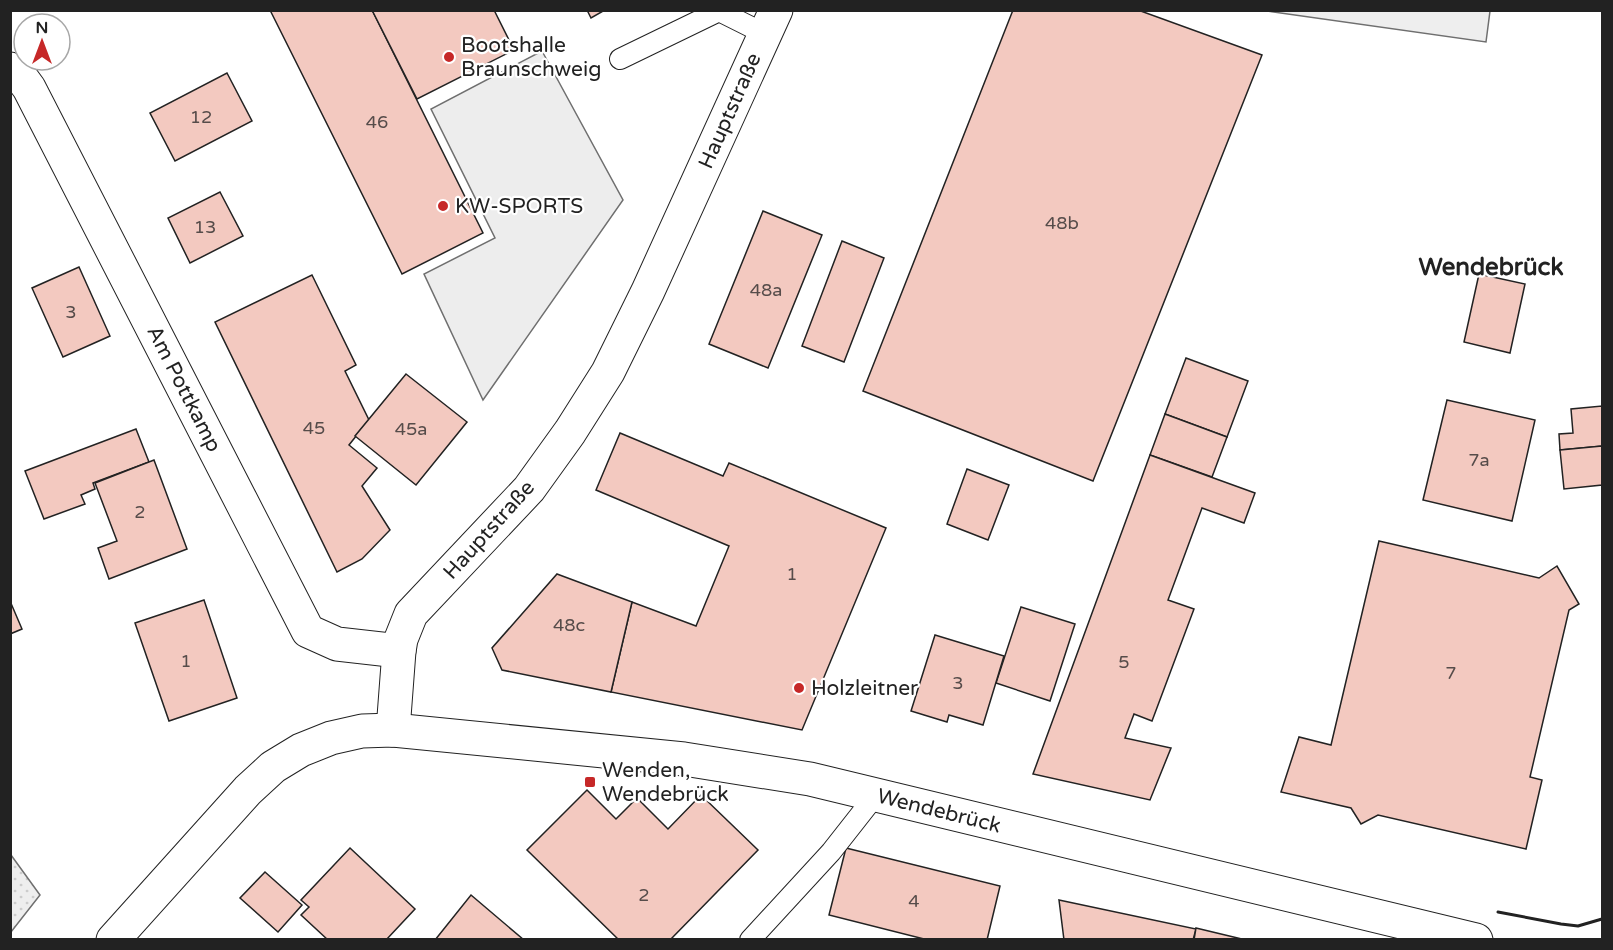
<svg xmlns="http://www.w3.org/2000/svg" width="1613" height="950" font-family="'Varela Round',sans-serif">
	<style>
		.grass { fill: url(#grass-dots); stroke: #6f6f6f; stroke-width: 1.5 }
		.garden { fill: #eee; stroke: #6f6f6f; stroke-width: 1.5 }
		.parking { fill: #ededed; stroke: #6f6f6f; stroke-width: 1.5 }
		.building { fill: #f3c9c0; stroke: #222; stroke-width: 1.5 }
		.lines { fill: none; stroke-linecap: round; stroke-linejoin: round }
		.service-casing { stroke: #222; stroke-width: 22 }
		.minor-casing { stroke: #222; stroke-width: 35 }
		.secondary-casing { stroke: #222; stroke-width: 35 }
		.service { stroke: #fff; stroke-width: 20 }
		.minor { stroke: #fff; stroke-width: 33 }
		.secondary { stroke: #fff; stroke-width: 33 }
		.wall { stroke: #222; stroke-width: 3 }
		.poi-dot { fill: #c62828; stroke: #fff; stroke-width: 2 }
		.labels { text-anchor: middle; dominant-baseline: central; stroke-width: 4.5; stroke-linejoin: round; paint-order: stroke }
		.number-label { font-size: 18px; fill: #564c4a }
		.poi-label { font-size: 21px; fill: #222; stroke: #fff; text-anchor: start }
		.street-label { font-size: 21px; fill: #222; stroke: #fff }
		.quarter-label { font-size: 24px; font-weight: bold; fill: #222; stroke: #fff }
	</style>
	<defs>
		<pattern id="grass-dots" width="8" height="8" patternUnits="userSpaceOnUse" patternTransform="scale(1.5)"><rect width="8" height="8" fill="#eee"/><path d="M2 2h.1M6 6h.1" fill="none" stroke="#ccc" stroke-width="1.8" stroke-linecap="round"/></pattern>
	</defs>
	<rect width="100%" height="100%" fill="#fff"/>
	<!-- grass -->
	<path class="grass" d="M11 855 40 895 11 932H10Z"/>
	<!-- garden -->
	<path class="garden" d="M1267 11H1490L1486 42Z"/>
	<!-- parking -->
	<path class="parking" d="M542 51 623 200 483 400 424 274 495 238 431 109Z"/>
	<!-- building -->
	<g class="building">
		<path d="M270 10H372L483 233 402 274Z"/>
		<path d="M372 10H494L514 50 417 99Z"/>
		<path d="M587 10H605L591 18Z"/>
		<path d="M1013 10H1138L1262 55 1093 481 863 391Z"/>
		<path d="M227 73 252 121 175 161 150 113Z"/>
		<path d="M220 192 243 236 190 263 168 218Z"/>
		<path d="M763 211 822 235 768 368 709 344Z"/>
		<path d="M842 241 884 258 844 362 802 346Z"/>
		<path d="M79 267 110 336 63 357 32 288Z"/>
		<path d="M1479 274 1525 284 1510 353 1464 342Z"/>
		<path d="M312 275 356 365 345 371 369 420 349 445 377 468 362 486 390 530 362 559 337 572 215 322Z"/>
		<path d="M1186 358 1248 381 1227 437 1165 414Z"/>
		<path d="M406 374 467 422 416 485 355 436Z"/>
		<path d="M1447 400 1535 420 1512 521 1423 500Z"/>
		<path d="M1602 406V446L1560 450 1559 434 1573 433 1571 409Z"/>
		<path d="M1165 414 1227 437 1212 477 1150 455Z"/>
		<path d="M136 429 149 462 93 483 95 489 81 495 85 504 44 519 25 471Z"/>
		<path d="M620 433 723 476 729 463 886 528 802 730 611 692 632 602 696 626 729 546 596 490Z"/>
		<path d="M1602 446V485L1564 489 1560 450Z"/>
		<path d="M1150 455 1255 493 1244 523 1202 508 1168 600 1194 609 1152 721 1134 714 1125 738 1171 748 1150 800 1033 774Z"/>
		<path d="M154 460 187 549 109 579 98 548 117 541 95 483Z"/>
		<path d="M967 469 1009 485 988 540 947 524Z"/>
		<path d="M1379 541 1539 578 1557 566 1579 604 1569 610 1530 777 1542 780 1526 849 1378 815 1361 824 1351 808 1281 792 1299 737 1331 745Z"/>
		<path d="M557 574 632 602 611 692 502 670 492 648Z"/>
		<path d="M204 600 237 698 169 721 135 623Z"/>
		<path d="M10 601 22 629 10 634Z"/>
		<path d="M1021 607 1075 624 1050 701 996 683Z"/>
		<path d="M935 635 1004 656 983 725 949 715 947 722 911 711Z"/>
		<path d="M587 790 616 819 637 798 668 829 701 795 758 850 670 940H619L527 850Z"/>
		<path d="M350 848 415 909 386 940H328L301 915 309 907 301 900Z"/>
		<path d="M846 848 1000 886 987 940H928L829 915Z"/>
		<path d="M265 872 302 905 278 932 240 898Z"/>
		<path d="M471 895 524 940H435Z"/>
		<path d="M1059 900 1196 929 1193 940H1064Z"/>
		<path d="M1196 928 1246 940H1194Z"/>
	</g>
	<g class="lines">
		<!-- service casing -->
		<g class="service-casing">
			<g id="service">
				<path d="M620 59 719 11 765 34"/>
				<path d="M750 940 831 852 875 796"/>
			</g>
		</g>
		<!-- minor casing -->
		<g class="minor-casing">
			<g id="minor">
				<path d="M10 69 18 73 29 88 308 631 337 644 399 651"/>
				<path d="M393 730 399 651 401 639 411 614 529 489 570 432 608 372 648 291 776 10"/>
			</g>
		</g>
		<!-- secondary casing -->
		<g class="secondary-casing">
			<path id="secondary" d="M113 940 248 790 273 767 301 750 331 738 362 731 393 730 684 759 810 779 1476 940"/>
		</g>
		<!-- service -->
		<use href="#service" class="service"/>
		<!-- minor -->
		<use href="#minor" class="minor"/>
		<!-- secondary -->
		<use href="#secondary" class="secondary"/>
		<!-- wall -->
		<path class="wall" d="M1498 912 1561 924 1578 926 1602 919"/>
	</g>
	<!-- markers -->
	<g class="poi-dot">
		<circle cx="449" cy="57" r="6"/>
		<circle cx="443" cy="206" r="6"/>
		<circle cx="799" cy="688" r="6"/>
		<rect x="584" y="776" width="12" height="12" rx="3"/>
	</g>
	<g class="labels">
		<!-- number labels -->
		<g class="number-label">
			<text x="201" y="117">12</text>
			<text x="377" y="122">46</text>
			<text x="1062" y="223">48b</text>
			<text x="205" y="227">13</text>
			<text x="766" y="290">48a</text>
			<text x="71" y="312">3</text>
			<text x="314" y="428">45</text>
			<text x="411" y="429">45a</text>
			<text x="1479" y="460">7a</text>
			<text x="140" y="512">2</text>
			<text x="792" y="574">1</text>
			<text x="569" y="625">48c</text>
			<text x="186" y="661">1</text>
			<text x="1124" y="662">5</text>
			<text x="1451" y="673">7</text>
			<text x="958" y="683">3</text>
			<text x="644" y="895">2</text>
			<text x="914" y="901">4</text>
		</g>
		<!-- poi labels -->
		<g class="poi-label">
			<text x="461" y="45">Bootshalle<tspan x="461" dy="24">Braunschweig</tspan></text>
			<text x="455" y="206">KW-SPORTS</text>
			<text x="811" y="688">Holzleitner</text>
			<text x="602" y="770">Wenden,<tspan x="602" dy="24">Wendebrück</tspan></text>
		</g>
		<!-- street labels -->
		<g class="street-label">
			<text transform="translate(730 111) rotate(-66)">Hauptstraße</text>
			<text transform="translate(184 389) rotate(63)">Am Pottkamp</text>
			<text transform="translate(489 530) rotate(-48)">Hauptstraße</text>
			<text transform="translate(939 811) rotate(14)">Wendebrück</text>
		</g>
		<!-- quarter labels -->
		<g class="quarter-label">
			<text x="1491" y="267">Wendebrück</text>
		</g>
	</g>
	<!-- border -->
	<rect width="1613" height="950" fill="none" stroke="#222222" stroke-width="24"/>
	<!-- north arrow -->
	<g transform="translate(42 42)"><circle r="28" fill="#ffffff" stroke="#a7a7a7" stroke-width="1.5"/>
	<path d="M0-4.5L10 22L0 15L-10 22Z" fill="#c62828"/>
	<text y="-9" font-size="16" font-weight="bold" text-anchor="middle" fill="#222222">N</text>
	</g>
</svg>
